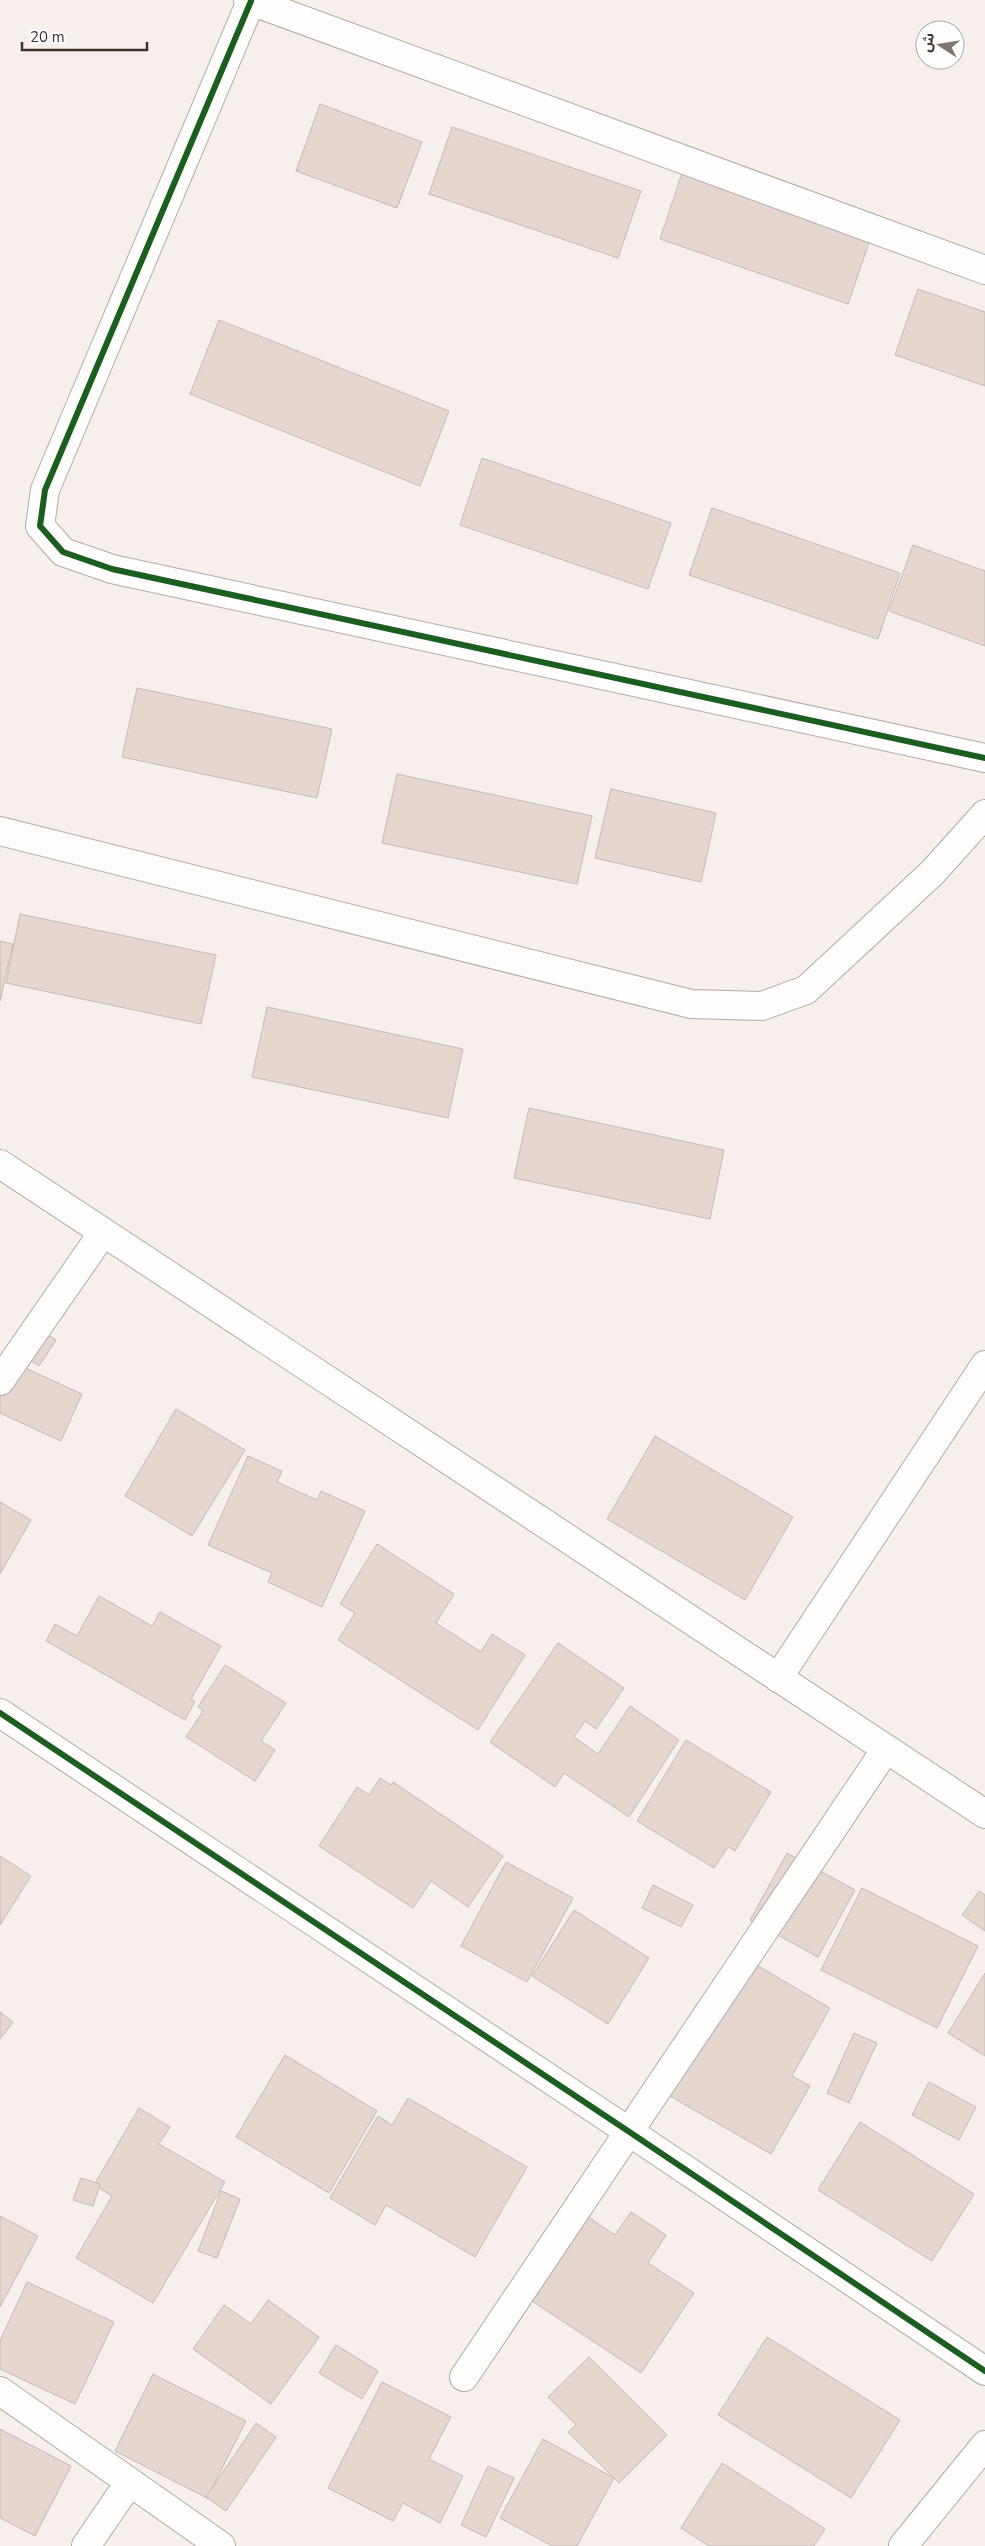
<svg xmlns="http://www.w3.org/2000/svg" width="985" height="2546" font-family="'Nunito Sans','Noto Sans Arabic',sans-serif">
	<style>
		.building { fill: #e5d7d0; stroke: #c3bab6 }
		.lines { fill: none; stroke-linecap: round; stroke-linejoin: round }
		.street-casing { stroke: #b3aaa6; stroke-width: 30 }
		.street { stroke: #fefdfc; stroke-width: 28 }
		.cycleway-casing { stroke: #fdfdfd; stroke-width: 9 }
		.cycleway { stroke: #1b5e20; stroke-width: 6 }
	</style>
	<rect width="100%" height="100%" fill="#f6efeb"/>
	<!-- building -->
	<g class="building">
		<path d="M320 104 422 142 397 208 296 171Z"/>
		<path d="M452 127 641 191 618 258 429 194Z"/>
		<path d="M682 173 871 237 848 304 660 239Z"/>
		<path d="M918 289 985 312V386L895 355Z"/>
		<path d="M219 320 449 411 420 486 190 394Z"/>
		<path d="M482 458 671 523 648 589 460 525Z"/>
		<path d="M712 508 900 573 878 639 689 575Z"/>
		<path d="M913 545 985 571V646L889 611Z"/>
		<path d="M137 688 332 729 317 798 122 757Z"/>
		<path d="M397 774 592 816 577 884 382 843Z"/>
		<path d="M611 789 716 813 701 882 595 858Z"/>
		<path d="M20 914 216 955 201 1024 6 983Z"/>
		<path d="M0 941 13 944 0 1001Z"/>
		<path d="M267 1007 463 1049 448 1118 252 1077Z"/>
		<path d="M529 1108 724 1150 710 1219 514 1178Z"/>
		<path d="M31 1324 56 1340 39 1366 14 1350Z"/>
		<path d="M8 1360 82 1394 61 1441 0 1413V1378Z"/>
		<path d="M176 1409 245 1450 192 1536 125 1496Z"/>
		<path d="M655 1436 793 1517 745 1600 607 1519Z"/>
		<path d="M248 1456 282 1471 277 1482 317 1500 321 1491 365 1511 322 1607 268 1582 272 1573 208 1545Z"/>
		<path d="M0 1502 31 1520 0 1574Z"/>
		<path d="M377 1544 454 1594 436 1623 481 1652 492 1634 525 1655 478 1730 338 1640 355 1613 340 1604Z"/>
		<path d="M99 1596 152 1626 160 1612 221 1646 191 1699 195 1701 185 1720 46 1641 55 1624 77 1636Z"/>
		<path d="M558 1643 624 1688 596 1729 585 1721 574 1737 598 1754 630 1706 679 1740 629 1817 564 1773 555 1787 490 1742Z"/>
		<path d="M225 1665 286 1703 261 1741 275 1750 255 1781 186 1737 203 1711 198 1707Z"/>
		<path d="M686 1740 771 1792 735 1851 728 1847 714 1868 637 1821Z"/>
		<path d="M380 1778 391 1785 393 1782 503 1856 468 1907 431 1881 413 1908 319 1846 357 1787 369 1795Z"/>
		<path d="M787 1853 855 1890 818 1957 750 1920Z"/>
		<path d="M0 1856 31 1876 0 1925Z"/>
		<path d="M506 1862 573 1898 527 1982 461 1946Z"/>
		<path d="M653 1885 693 1905 681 1927 642 1908Z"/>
		<path d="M862 1888 978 1946 937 2028 821 1970Z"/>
		<path d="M979 1891 985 1895V1931L962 1915Z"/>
		<path d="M574 1910 649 1958 608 2024 532 1976Z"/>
		<path d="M746 1959 830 2008 792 2076 810 2086 771 2154 668 2095Z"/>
		<path d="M985 1973V2056L948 2033Z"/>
		<path d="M0 2012 13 2022 0 2039Z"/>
		<path d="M854 2033 877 2043 849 2103 827 2093Z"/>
		<path d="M285 2055 377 2111 329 2193 236 2137Z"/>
		<path d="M929 2082 976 2107 959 2140 912 2115Z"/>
		<path d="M408 2098 527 2167 475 2257 386 2205 375 2225 330 2198 378 2116 392 2125Z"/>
		<path d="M139 2108 170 2127 159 2144 225 2182 153 2303 76 2258 112 2196 94 2185Z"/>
		<path d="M860 2122 974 2194 932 2261 818 2190Z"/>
		<path d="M81 2178 100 2184 93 2206 73 2200Z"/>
		<path d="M221 2191 240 2199 217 2258 198 2251Z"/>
		<path d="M569 2204 615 2235 631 2212 666 2235 648 2263 694 2293 641 2373 514 2289Z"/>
		<path d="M0 2216 38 2236 0 2307Z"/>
		<path d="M27 2282 114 2322 75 2404 0 2369V2341Z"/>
		<path d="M268 2300 319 2337 271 2404 193 2349 224 2305 251 2324Z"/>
		<path d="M767 2337 900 2420 851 2498 718 2415Z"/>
		<path d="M336 2345 378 2371 362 2399 319 2373Z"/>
		<path d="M589 2357 667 2435 619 2483 568 2432 576 2425 548 2397Z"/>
		<path d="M153 2374 246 2421 207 2498 115 2451Z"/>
		<path d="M382 2382 451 2417 429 2459 463 2476 440 2523 403 2503 393 2521 328 2488Z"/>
		<path d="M256 2423 276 2437 226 2511 206 2497Z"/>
		<path d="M0 2429 71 2466 35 2536 0 2518Z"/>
		<path d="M543 2439 614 2478 577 2546H552L500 2518Z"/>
		<path d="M722 2463 825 2529 814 2546H709L681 2528Z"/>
		<path d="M488 2466 514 2478 486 2537 461 2525Z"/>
	</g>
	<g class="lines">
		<!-- street casing -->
		<g class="street-casing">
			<g id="street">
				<path d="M248 0 985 270"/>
				<path d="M251 1 45 490 40 526 63 552 112 569 985 758"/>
				<path d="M0 831 691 1004 762 1006 806 990 933 872 985 814"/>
				<path d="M0 1164 985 1814"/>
				<path d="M0 1381 102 1234"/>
				<path d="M778 1678 985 1365"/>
				<path d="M0 1713 628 2131 985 2371"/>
				<path d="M464 2377 886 1749"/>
				<path d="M0 2391 221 2546"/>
				<path d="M86 2546 129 2483"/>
				<path d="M903 2546 985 2445"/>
			</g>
		</g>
		<!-- street -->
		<use href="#street" class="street"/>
		<!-- cycleway casing -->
		<g class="cycleway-casing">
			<g id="cycleway">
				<path d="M251 1 45 490 40 526 63 552 112 569 985 758"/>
				<path d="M0 1713 628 2131 985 2371"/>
			</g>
		</g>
		<!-- cycleway -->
		<use href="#cycleway" class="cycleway"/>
	</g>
	<!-- north arrow -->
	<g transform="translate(940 45) rotate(282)"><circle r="24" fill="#fdfdfd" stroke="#b1acaa"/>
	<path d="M0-4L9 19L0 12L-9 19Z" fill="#807570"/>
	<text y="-8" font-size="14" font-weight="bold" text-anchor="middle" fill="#40332e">ش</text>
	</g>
	<!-- scale -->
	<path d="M22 42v8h125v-8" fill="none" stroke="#40332e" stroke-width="2.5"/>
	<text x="30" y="42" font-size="15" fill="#40332e" stroke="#fdfdfd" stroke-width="4" paint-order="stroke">20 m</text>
</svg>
